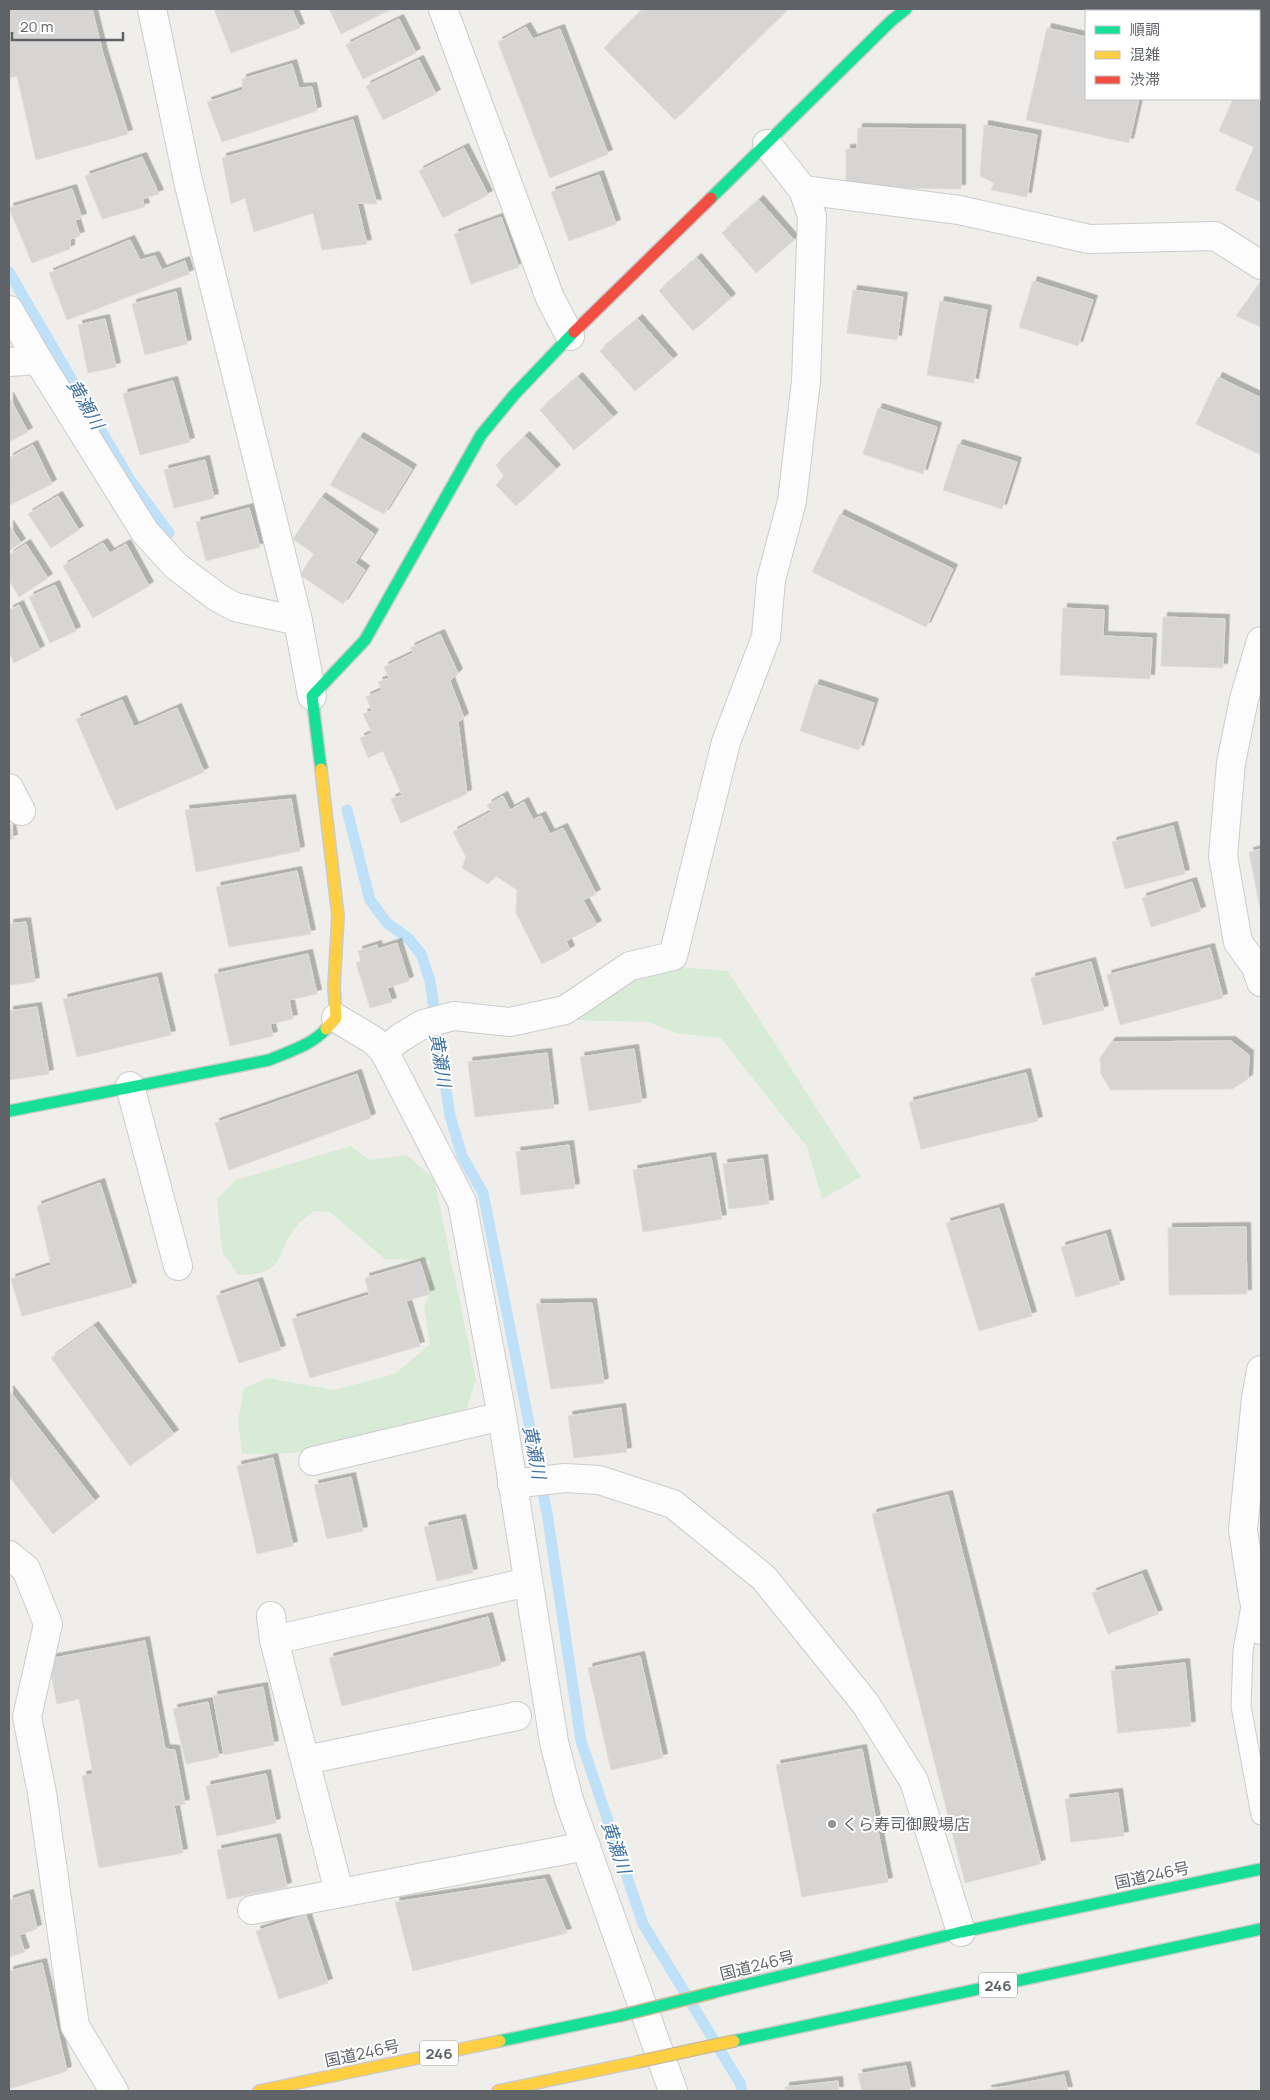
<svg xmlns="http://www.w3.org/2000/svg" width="1270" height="2100" font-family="Manrope,'Noto Sans JP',sans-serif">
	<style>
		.green { fill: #d8ebd6 }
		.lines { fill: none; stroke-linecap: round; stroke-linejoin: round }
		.stream { stroke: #bfe0f9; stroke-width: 11 }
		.building { fill: #d6d5d3; stroke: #deddd9; filter: url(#shadow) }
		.lane-casing { stroke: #cbcccc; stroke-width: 21 }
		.street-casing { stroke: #cbcccc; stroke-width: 30 }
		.fast-casing { stroke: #cacacb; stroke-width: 14 }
		.slow-casing { stroke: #cacacb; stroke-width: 14 }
		.jam-casing { stroke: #cacacb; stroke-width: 14 }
		.lane { stroke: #fdfcfc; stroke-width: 19 }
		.street { stroke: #fdfcfc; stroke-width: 28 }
		.fast { stroke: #16e098; stroke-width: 11 }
		.slow { stroke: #ffcf43; stroke-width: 11 }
		.jam { stroke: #f24e42; stroke-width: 11 }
		.fast-bridge-casing { stroke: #c8b996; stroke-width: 14; stroke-linecap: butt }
		.slow-bridge-casing { stroke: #c8b996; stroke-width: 14; stroke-linecap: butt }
		.fast-bridge { stroke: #16e098; stroke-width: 11 }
		.slow-bridge { stroke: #ffcf43; stroke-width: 11 }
		.poi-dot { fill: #919496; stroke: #fff; stroke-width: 2 }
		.labels { text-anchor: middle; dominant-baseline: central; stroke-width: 4; stroke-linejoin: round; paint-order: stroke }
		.shield { fill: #fff; stroke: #8f9295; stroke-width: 1 }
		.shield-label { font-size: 15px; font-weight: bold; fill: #5f6368 }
		.poi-label { font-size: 16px; fill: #5f6368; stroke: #fff; text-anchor: start }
		.street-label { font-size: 16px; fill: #5f6368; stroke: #fff }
		.water-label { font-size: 18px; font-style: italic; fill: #4174aa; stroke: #fff }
	</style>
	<defs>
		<filter id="shadow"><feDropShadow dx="4.5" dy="-4.5" stdDeviation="0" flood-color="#0004"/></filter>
	</defs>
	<rect width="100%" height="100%" fill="#efeeea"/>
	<!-- green -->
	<g class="green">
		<path d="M668 966 728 971 861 1177 822 1199 807 1147 721 1038 676 1033 648 1022 573 1020 627 979Z"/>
		<path d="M351 1146 369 1160 407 1155 434 1179 476 1379 465 1414 347 1447 278 1454H242L238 1421 244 1388 267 1378 334 1390 395 1374 430 1344 424 1306 430 1294 429 1260 385 1259 330 1212 314 1211C308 1216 299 1222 294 1229 273 1260 286 1274 238 1275L222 1251 217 1199 236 1180Z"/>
	</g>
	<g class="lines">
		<!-- stream -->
		<g class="stream">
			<path d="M9 272 130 480 169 533"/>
			<path d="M347 810 370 900 387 923 408 938 421 954 430 981 450 1116 462 1156 483 1193 547 1513 581 1741 643 1924 740 2083 742 2091"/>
		</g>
	</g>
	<!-- building -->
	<g class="building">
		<path d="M9 9H92L103 54 128 134 36 160 17 76 9 78Z"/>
		<path d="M214 9H292L300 28 231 53Z"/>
		<path d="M329 9H392L341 34Z"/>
		<path d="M643 9H788L675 120 604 48Z"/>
		<path d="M399 19 416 53 363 79 346 45Z"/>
		<path d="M526 27 533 39 560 29 608 154 550 178 498 42Z"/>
		<path d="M1047 28 1086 37V99H1139L1129 143 1026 120Z"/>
		<path d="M419 60 436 94 383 120 366 86Z"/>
		<path d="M292 64 299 88 312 87 317 111 222 142 207 102 243 90 242 79Z"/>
		<path d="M1259 85 1261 86V202L1235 190 1254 147 1219 131 1233 99H1259Z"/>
		<path d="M353 120 377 204 357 203 367 244 322 250 313 213 254 232 245 198 231 204 222 158Z"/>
		<path d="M984 125 1037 135 1027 197 991 190 994 183 980 176Z"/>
		<path d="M858 128 961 129V189L846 187V149H857Z"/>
		<path d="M464 148 488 195 443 218 419 171Z"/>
		<path d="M142 157 159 194 142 199 145 207 102 219 85 176Z"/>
		<path d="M599 175 616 224 569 241 551 192Z"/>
		<path d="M72 189 82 218 75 220 80 236 70 239V249L32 263 9 208Z"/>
		<path d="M759 200 794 240 756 273 722 233Z"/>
		<path d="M501 217 519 267 471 284 454 234Z"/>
		<path d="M130 240 140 260 155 256 162 270 185 261 189 274 67 320 49 273Z"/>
		<path d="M697 258 731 298 693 331 659 291Z"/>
		<path d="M1033 281 1093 300 1078 346 1019 327Z"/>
		<path d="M1258 285 1261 287V327L1236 316Z"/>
		<path d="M853 290 903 297 897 340 847 333Z"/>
		<path d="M176 292 187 344 145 355 132 304Z"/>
		<path d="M940 301 987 310 974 383 927 375Z"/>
		<path d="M105 319 116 367 88 373 78 325Z"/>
		<path d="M638 319 673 359 635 391 600 351Z"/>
		<path d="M578 377 613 417 574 450 540 410Z"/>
		<path d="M1218 377 1261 398V455L1196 424Z"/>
		<path d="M173 381 190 442 140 455 123 394Z"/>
		<path d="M9 397 28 432 9 442Z"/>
		<path d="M878 408 937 427 923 474 863 454Z"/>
		<path d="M525 436 556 469 516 506 496 485 504 476 496 465Z"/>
		<path d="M359 437 412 469 384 514 330 485Z"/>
		<path d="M958 444 1017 462 1002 509 943 490Z"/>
		<path d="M33 445 52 484 10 505 9 458Z"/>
		<path d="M205 460 214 498 174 508 164 470Z"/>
		<path d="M58 496 79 530 51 548 28 514Z"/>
		<path d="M321 497 374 534 355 563 365 570 343 604 300 575 314 554 293 539Z"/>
		<path d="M249 508 260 547 206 561 196 522Z"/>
		<path d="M840 514 953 569 926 627 812 572Z"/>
		<path d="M9 525 21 543 9 551Z"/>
		<path d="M103 543 110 553 126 544 149 586 93 618 63 566Z"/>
		<path d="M26 544 48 578 19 597 9 580V555Z"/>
		<path d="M55 585 76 631 50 643 29 597Z"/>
		<path d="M19 605 40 650 14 663 9 651V610Z"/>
		<path d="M1063 608 1104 610 1103 636 1152 638 1150 679 1060 675Z"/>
		<path d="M1163 617 1225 619 1223 668 1161 666Z"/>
		<path d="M440 634 458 673 450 681 464 718 458 722 467 794 401 823 391 799 402 795 383 751 368 758 360 738 372 733 363 714 372 711 366 697 382 690 378 682 389 678 384 667 413 653 410 648Z"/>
		<path d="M815 684 874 703 859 750 800 731Z"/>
		<path d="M122 700 134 727 177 708 204 772 116 810 76 719Z"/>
		<path d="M503 796 510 810 524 802 533 820 541 816 550 834 563 828 596 894 583 900 597 925 566 941 570 950 542 964 516 913 517 890 496 876 488 884 462 868 466 857 453 832 491 812 487 805Z"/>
		<path d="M291 799 300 851 196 872 185 810Z"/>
		<path d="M9 818 13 839 9 840Z"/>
		<path d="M1173 826 1185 874 1125 889 1112 842Z"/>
		<path d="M1261 849V913L1249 852Z"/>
		<path d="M297 871 311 934 229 947 216 887Z"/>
		<path d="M1192 882 1201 911 1151 927 1142 898Z"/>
		<path d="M26 922 35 982 9 985V924Z"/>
		<path d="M397 943 409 981 387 988 392 1002 370 1008 356 963 361 961 358 951 377 945 378 949Z"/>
		<path d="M1210 948 1223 998 1120 1025 1107 975Z"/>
		<path d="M308 954 317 994 289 1000 293 1019 270 1024 273 1036 230 1046 214 974Z"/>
		<path d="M1091 962 1104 1010 1043 1025 1031 978Z"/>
		<path d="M157 977 171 1035 77 1057 63 999Z"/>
		<path d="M37 1007 49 1074 9 1080V1011Z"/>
		<path d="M1231 1041 1249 1055 1248 1079 1232 1089 1111 1090 1101 1074 1100 1058 1111 1042Z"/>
		<path d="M634 1049 642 1102 589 1111 580 1057Z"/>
		<path d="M547 1053 554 1108 475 1117 468 1062Z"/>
		<path d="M1026 1073 1038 1121 921 1149 909 1102Z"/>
		<path d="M357 1074 371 1118 229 1170 215 1123Z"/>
		<path d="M569 1145 575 1188 521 1195 516 1152Z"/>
		<path d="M711 1157 722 1219 643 1232 633 1170Z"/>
		<path d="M763 1159 769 1204 729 1209 723 1164Z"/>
		<path d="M100 1183 132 1287 22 1316 11 1279 51 1265 37 1206Z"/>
		<path d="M999 1208 1032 1316 979 1331 946 1223Z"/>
		<path d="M1246 1227 1247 1294 1169 1295 1168 1228Z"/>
		<path d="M1106 1234 1120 1284 1076 1297 1061 1247Z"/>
		<path d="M420 1262 430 1294 406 1301 420 1346 310 1378 292 1319 369 1295 365 1278Z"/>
		<path d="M258 1282 281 1350 239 1363 216 1296Z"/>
		<path d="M592 1303 604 1383 551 1389 536 1304Z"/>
		<path d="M94 1326 174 1434 130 1466 51 1358Z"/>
		<path d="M9 1390 95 1501 53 1534 9 1476Z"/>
		<path d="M621 1408 627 1452 574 1458 568 1416Z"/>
		<path d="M273 1458 293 1546 257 1554 237 1466Z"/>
		<path d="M351 1477 363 1531 327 1539 314 1485Z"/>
		<path d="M948 1495 1041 1864 965 1883 872 1514Z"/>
		<path d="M461 1519 473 1573 437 1581 424 1527Z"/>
		<path d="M1142 1574 1158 1614 1108 1634 1092 1593Z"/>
		<path d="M488 1617 501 1665 342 1706 329 1658Z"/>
		<path d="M145 1641 165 1749 175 1750 185 1804 174 1805 183 1853 99 1868 82 1776 93 1774 79 1699 57 1704 48 1659Z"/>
		<path d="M640 1656 663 1758 611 1770 588 1668Z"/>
		<path d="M1185 1663 1191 1726 1118 1733 1111 1671Z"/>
		<path d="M263 1687 274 1745 224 1755 213 1696Z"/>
		<path d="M208 1702 219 1757 186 1764 173 1709Z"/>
		<path d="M862 1749 888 1882 802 1897 776 1765Z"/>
		<path d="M266 1774 276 1823 217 1836 206 1786Z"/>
		<path d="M1118 1793 1124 1836 1071 1842 1065 1799Z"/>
		<path d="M276 1838 287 1887 227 1899 217 1850Z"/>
		<path d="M545 1879 567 1933 413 1971 395 1902Z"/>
		<path d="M29 1894 37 1929 19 1935 25 1952 9 1957V1900Z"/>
		<path d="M306 1915 328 1983 279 1999 256 1931Z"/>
		<path d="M42 1963 67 2071 9 2089V1971Z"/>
		<path d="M906 2066 911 2091H862L858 2074Z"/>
		<path d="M1064 2075 1068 2091H987V2090Z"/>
		<path d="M838 2081 839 2091H785V2087Z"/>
	</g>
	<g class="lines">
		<!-- lane casing -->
		<g class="lane-casing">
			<path id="lane" d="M1251 1606 1243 1651 1241 1706 1261 1815"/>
		</g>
		<!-- street casing -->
		<g class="street-casing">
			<g id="street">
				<path d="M152 9 188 181 298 621 312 696"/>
				<path d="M443 9 550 298 570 336"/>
				<path d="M803 190 959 210 1089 239 1215 236 1261 265"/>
				<path d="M9 310 38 360"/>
				<path d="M9 362 38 360 145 532 176 566 217 597 235 607 298 621"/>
				<path d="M1261 641 1244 699 1231 763 1223 856 1238 942 1256 967 1261 982"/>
				<path d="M9 788 21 811"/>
				<path d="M336 1018 373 1040 384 1051 462 1202 502 1416 554 1742 569 1800 673 2091"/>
				<path d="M384 1051 400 1038 423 1024 454 1016 510 1022 565 1010 630 966 673 956 726 742 766 637 771 580 792 501 806 381 812 216 803 190 767 144"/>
				<path d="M130 1086 178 1266"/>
				<path d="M1261 1370 1256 1398 1243 1530 1253 1596 1261 1630"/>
				<path d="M313 1461 502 1416"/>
				<path d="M512 1484 565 1478 599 1480 673 1504 764 1578 865 1703 914 1781 961 1932"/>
				<path d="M9 1555 26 1569 48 1624 27 1717 42 1793 75 2026 114 2091"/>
				<path d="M271 1616 274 1640 339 1892"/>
				<path d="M274 1640 528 1582"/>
				<path d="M306 1760 517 1716"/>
				<path d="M252 1910 586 1846"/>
			</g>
		</g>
		<!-- fast casing -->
		<g class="fast-casing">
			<g id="fast">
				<path d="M711 198 891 21 906 9"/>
				<path d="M321 769 312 696 365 640 481 435 514 395 574 332"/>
				<path d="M9 1111 269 1060C288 1052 312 1045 326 1029"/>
				<path d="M715 1992 961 1932 1261 1869"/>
				<path d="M500 2041 619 2016"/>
				<path d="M734 2041 1261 1929"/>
			</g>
		</g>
		<!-- slow casing -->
		<g class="slow-casing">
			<g id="slow">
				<path d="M321 769 338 916 334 986 336 1018 326 1029"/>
				<path d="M259 2091 500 2041"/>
				<path d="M498 2091 637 2062"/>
			</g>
		</g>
		<!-- jam casing -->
		<g class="jam-casing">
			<path id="jam" d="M574 332 711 198"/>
		</g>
		<!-- lane -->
		<use href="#lane" class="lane"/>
		<!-- street -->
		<use href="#street" class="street"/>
		<!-- fast -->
		<use href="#fast" class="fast"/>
		<!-- slow -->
		<use href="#slow" class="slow"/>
		<!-- jam -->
		<use href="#jam" class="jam"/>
		<!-- fast-bridge casing -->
		<g class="fast-bridge-casing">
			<path id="fast-bridge" d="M619 2016 715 1992"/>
		</g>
		<!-- slow-bridge casing -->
		<g class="slow-bridge-casing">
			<path id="slow-bridge" d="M637 2062 734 2041"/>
		</g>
		<!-- fast-bridge -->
		<use href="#fast-bridge" class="fast-bridge"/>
		<!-- slow-bridge -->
		<use href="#slow-bridge" class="slow-bridge"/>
	</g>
	<!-- markers -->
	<circle class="poi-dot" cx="832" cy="1824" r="5"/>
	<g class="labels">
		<!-- shield labels -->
		<g class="shield">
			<rect x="979" y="1972.5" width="38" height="25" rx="4"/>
			<rect x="420" y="2040.5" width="38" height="25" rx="4"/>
		</g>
		<g class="shield-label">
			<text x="998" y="1985">246</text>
			<text x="439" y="2053">246</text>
		</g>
		<!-- poi labels -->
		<g class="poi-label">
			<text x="842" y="1824">くら寿司御殿場店</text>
		</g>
		<!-- street labels -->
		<g class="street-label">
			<text transform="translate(1152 1875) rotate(-12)">国道246号</text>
			<text transform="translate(757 1965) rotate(-14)">国道246号</text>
			<text transform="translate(362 2053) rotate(-12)">国道246号</text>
		</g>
		<!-- water labels -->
		<g class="water-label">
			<text transform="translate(86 404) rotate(60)">黄瀬川</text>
			<text transform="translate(441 1060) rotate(81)">黄瀬川</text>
			<text transform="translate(535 1452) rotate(79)">黄瀬川</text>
			<text transform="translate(617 1847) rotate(71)">黄瀬川</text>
		</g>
	</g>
	<!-- border -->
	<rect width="1270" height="2100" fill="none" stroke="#5f6368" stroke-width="20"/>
	<!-- legend -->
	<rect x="1085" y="10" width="175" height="90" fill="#ffffff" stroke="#bfc1c3"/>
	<rect x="1095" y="26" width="25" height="8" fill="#16e098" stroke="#bfc1c3"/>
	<text x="1130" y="35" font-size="15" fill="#5f6368">順調</text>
	<rect x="1095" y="51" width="25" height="8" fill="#ffcf43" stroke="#bfc1c3"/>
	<text x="1130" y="60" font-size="15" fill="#5f6368">混雑</text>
	<rect x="1095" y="76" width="25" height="8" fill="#f24e42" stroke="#bfc1c3"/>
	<text x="1130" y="85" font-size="15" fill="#5f6368">渋滞</text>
	<!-- scale -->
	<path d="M12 32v8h111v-8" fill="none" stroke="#5f6368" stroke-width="2.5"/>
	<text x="20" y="32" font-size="15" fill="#5f6368" stroke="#ffffff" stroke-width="4" paint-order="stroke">20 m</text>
</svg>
